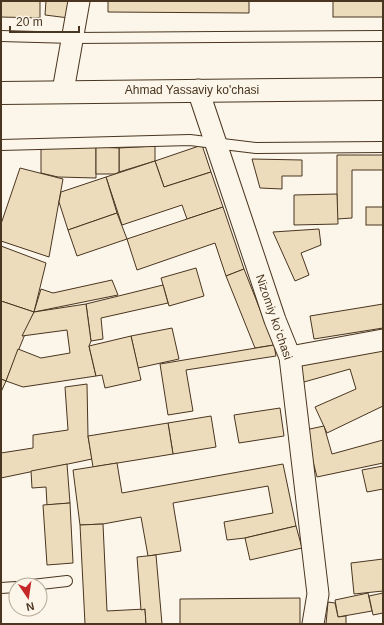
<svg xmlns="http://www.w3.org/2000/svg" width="384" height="625" font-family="Helvetica,sans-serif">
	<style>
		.building { fill: #ecdcbc; stroke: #4a3520 }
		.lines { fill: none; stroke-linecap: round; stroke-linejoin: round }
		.service-casing { stroke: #4a3520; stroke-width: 12 }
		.minor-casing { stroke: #4a3520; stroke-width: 23 }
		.secondary-casing { stroke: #4a3520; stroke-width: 24 }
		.service { stroke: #fbf6e9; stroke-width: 10 }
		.minor { stroke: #fbf6e9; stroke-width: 21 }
		.secondary { stroke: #fbf6e9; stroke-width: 22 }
		.labels { text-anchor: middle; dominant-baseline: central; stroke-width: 3; stroke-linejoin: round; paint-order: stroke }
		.street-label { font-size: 12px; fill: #4a3520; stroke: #fbf6e9 }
	</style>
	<rect width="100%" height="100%" fill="#fbf6e9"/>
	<!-- building -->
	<g class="building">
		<path d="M1 1H40V18L1 17Z"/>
		<path d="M46 1H70L69 18 45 15Z"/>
		<path d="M108 1H249V13L108 12Z"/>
		<rect x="333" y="1" width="50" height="16"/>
		<path d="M96 145V178L58 177 41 173V146Z"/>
		<path d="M202 145 211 172 164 187 155 161Z"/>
		<path d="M155 146V161L119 172V148Z"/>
		<path d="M96 147 119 148V172L115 174H96Z"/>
		<path d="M337 155H383V170H352V218L337 219Z"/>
		<path d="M252 159 302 160V176H282V189L260 188Z"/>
		<path d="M155 161 164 187 211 172 223 207 187 219 182 205 122 225 106 177Z"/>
		<path d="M20 168 63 179 49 257 1 241V224Z"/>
		<path d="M106 177 117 213 68 230 59 202 61 192Z"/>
		<path d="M337 194 338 224 294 225V195Z"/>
		<path d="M223 207 244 269 226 276 215 243 137 270 127 239Z"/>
		<rect x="366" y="207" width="17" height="18"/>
		<path d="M117 213 127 239 77 256 68 230Z"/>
		<path d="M319 229 321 245 301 253 309 275 295 281 273 232Z"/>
		<path d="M1 246 46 263 34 312 1 301Z"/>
		<path d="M196 268 204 296 169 306 161 278Z"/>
		<path d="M244 269 274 345 255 348 226 276Z"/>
		<path d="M112 280 118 295 34 312 41 289 53 293Z"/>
		<path d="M163 285 168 303 101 318 103 339 91 341 86 304Z"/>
		<path d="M1 301 34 312 6 381 1 379Z"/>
		<path d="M86 304 91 341 89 346 96 376 23 387 6 381 18 349 41 358 70 353 67 330 22 336 34 312Z"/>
		<path d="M383 304V328L314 339 310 316Z"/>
		<path d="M172 328 179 359 138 368 131 336Z"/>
		<path d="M131 336 141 380 105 388 102 375 96 376 89 346Z"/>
		<path d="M274 345 276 356 186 370 193 411 168 415 160 364Z"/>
		<path d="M383 349V406L327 433 315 407 356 389 350 369 304 382 297 363Z"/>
		<path d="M1 379 6 381 1 392Z"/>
		<path d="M87 384 88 436 92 459 1 478V453L33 448V435L68 430 65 387Z"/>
		<path d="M280 408 284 436 239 443 234 415Z"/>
		<path d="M211 416 216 447 173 454 168 423Z"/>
		<path d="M168 423 173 454 93 467 88 436Z"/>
		<path d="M324 426 332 454 383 440V463L317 477 305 430Z"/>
		<path d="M117 463 122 493 283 464 296 526 245 538 227 540 224 522 273 513 268 486 173 503 181 551 148 556 141 517 103 524 80 525 73 470Z"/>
		<path d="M67 464 70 503 47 505 46 487 32 488 31 471Z"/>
		<path d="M383 466V489L367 492 362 470Z"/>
		<path d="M70 503 73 563 47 565 43 505Z"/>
		<path d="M103 524 107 611 145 609 146 624H85L80 525Z"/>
		<path d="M296 526 302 548 250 560 245 538Z"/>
		<path d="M156 555 162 624H146L145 609 141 610 137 557Z"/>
		<path d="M383 559V591L354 594 351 563Z"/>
		<path d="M368 593 372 611 338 617 335 600Z"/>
		<path d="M383 593V613L373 615 369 596Z"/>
		<path d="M300 598V624H180V599Z"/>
		<path d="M328 602 335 603 338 617 346 616V624H326Z"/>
	</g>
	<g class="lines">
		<!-- service casing -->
		<g class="service-casing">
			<g id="service">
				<path d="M1 36 73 38 383 36"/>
				<path d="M1 145 190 140 256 148 383 147"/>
				<path d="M32 585 67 581"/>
				<path d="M1 588 16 587"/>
			</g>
		</g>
		<!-- minor casing -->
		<g class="minor-casing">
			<g id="minor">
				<path d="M198 90 275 320 290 357 318 594 313 624"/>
				<path d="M63 91 79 1"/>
				<path d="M290 357 383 340"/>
			</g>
		</g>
		<!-- secondary casing -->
		<g class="secondary-casing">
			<path id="secondary" d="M1 93 383 89"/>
		</g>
		<!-- service -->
		<use href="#service" class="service"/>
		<!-- minor -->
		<use href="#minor" class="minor"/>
		<!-- secondary -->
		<use href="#secondary" class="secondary"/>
	</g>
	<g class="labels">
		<!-- street labels -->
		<g class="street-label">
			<text x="192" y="90">Ahmad Yassaviy ko'chasi</text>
			<text transform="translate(274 317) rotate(71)">Nizomiy koʻchasi</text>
		</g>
	</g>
	<!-- border -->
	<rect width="384" height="625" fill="none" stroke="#4a3520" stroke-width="4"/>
	<!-- north arrow -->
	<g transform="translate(28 597) rotate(167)"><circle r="19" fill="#fbf6e9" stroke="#b4a999"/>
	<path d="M0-3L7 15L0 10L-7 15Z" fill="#c62828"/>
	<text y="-6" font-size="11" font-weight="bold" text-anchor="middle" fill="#4a3520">N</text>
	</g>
	<!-- scale -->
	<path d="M10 26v6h69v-6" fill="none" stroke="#4a3520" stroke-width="2"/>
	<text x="16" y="26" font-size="12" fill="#4a3520" stroke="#fbf6e9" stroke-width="3" paint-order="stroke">20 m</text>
</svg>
